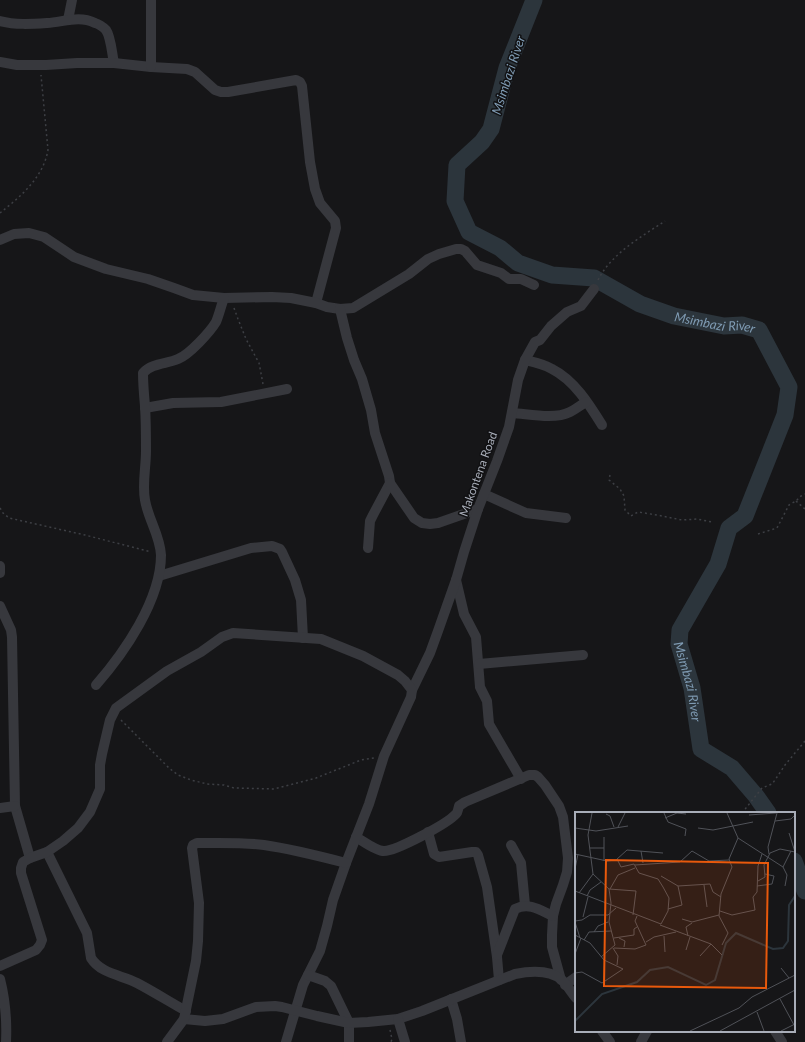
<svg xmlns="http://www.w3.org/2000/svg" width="805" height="1042" font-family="Lato,sans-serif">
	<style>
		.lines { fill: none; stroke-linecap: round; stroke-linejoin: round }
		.river { stroke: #2c353c; stroke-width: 17 }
		.path { stroke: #3d3f44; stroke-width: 1.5; stroke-dasharray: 2 3; stroke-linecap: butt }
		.minor { stroke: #37383d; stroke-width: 10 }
		.labels { text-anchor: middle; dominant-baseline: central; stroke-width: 3; stroke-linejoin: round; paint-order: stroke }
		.street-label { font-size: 12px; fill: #a8adb8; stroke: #111113 }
		.water-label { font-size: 13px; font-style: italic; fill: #7f9bb3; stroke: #111113 }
		.inset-river { fill: none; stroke: #2c353c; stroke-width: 2 }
		.inset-road { fill: none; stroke: #505258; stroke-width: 1 }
		.view { fill: #e8590c; fill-opacity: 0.15; stroke: #e8590c; stroke-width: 2 }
		.inset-edge { fill: none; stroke: #a8adb8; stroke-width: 2 }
	</style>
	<rect width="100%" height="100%" fill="#161618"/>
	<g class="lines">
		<!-- river -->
		<g class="river">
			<path id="s1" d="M534 0 507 68 491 129 482 142 457 165 455 201 469 232 500 248 518 263 552 275 594 278 640 304 674 316 724 326 742 325 759 330 789 387 785 415 745 516 729 528 718 564 680 630 679 644 692 688 701 749 732 768 756 796 768 813"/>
			<path d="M794 861 805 891"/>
		</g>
		<!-- path -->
		<g class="path">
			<path d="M0 213C21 196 43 178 48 150L41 75"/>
			<path d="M598 280C612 253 641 237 665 221"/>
			<path d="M234 308 238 319 246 339 259 363 260 368 263 384"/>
			<path d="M610 475 609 480 620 489 624 496 625 510 631 516 638 512 657 515 682 520 697 519 712 522"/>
			<path d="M796 501 805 509"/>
			<path d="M0 508 3 513 9 518 85 535 151 552"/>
			<path d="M758 534 777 528 789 505 796 501 801 496 805 494"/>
			<path d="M121 720 169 768 178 775 191 780 207 784 224 785 234 788 274 789 316 778 361 760 374 758"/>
			<path d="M742 813 762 788 772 784 775 780 785 765 805 741"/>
			<path d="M390 1030 392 1039 391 1042"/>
		</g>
		<!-- minor -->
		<g class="minor">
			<path d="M68 20 72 0"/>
			<path d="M0 21C15 25 31 24 47 23 64 22 79 15 95 23 99 24 103 27 106 30 111 37 112 54 114 63"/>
			<path d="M0 62 17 65H46L77 63H114L151 67 187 69 195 72 215 90 221 92H228L296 80 300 82 302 86 310 162 315 189 320 203 335 221 336 228 316 303"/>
			<path d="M151 67V0"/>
			<path d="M0 240 14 234 29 233 44 237 74 257 106 269 148 279 174 288 193 295 224 298 272 297 291 298 316 303 327 307 340 309 353 308 409 274 428 259 439 254 456 249H461L465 251 477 265 501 273 509 279H521L534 285"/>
			<path d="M340 309 347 338 354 360 362 379 371 410 375 433 389 476 390 483 373 515 370 521 368 548"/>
			<path d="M525 360C534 362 544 364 552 369 574 380 589 404 602 425"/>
			<path d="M145 408 173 403 221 402 287 389"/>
			<path d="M512 413C529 414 554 420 570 412 576 409 581 405 586 402"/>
			<path d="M390 483 414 518 422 523 430 524 438 523 478 509"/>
			<path d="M484 494 517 509 526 513 566 518"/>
			<path d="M0 566V573"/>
			<path d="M159 576 251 548 272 546 280 549 282 552 295 580 301 600 303 638"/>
			<path d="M456 580 464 614 476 637 480 687 487 701 489 724 521 779"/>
			<path d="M0 606 11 630 12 637 15 806 30 858"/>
			<path d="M479 664 583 655"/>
			<path d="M96 685C124 653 161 600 161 555 160 535 148 519 145 500 142 485 146 467 146 451 146 436 146 421 145 406 144 395 143 384 143 373 152 363 167 364 178 359 189 355 210 332 216 322 219 315 221 306 224 298"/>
			<path d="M412 690 430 653 438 631 456 580 464 552 478 509 497 461 509 427 518 380 525 360 535 342 540 340 551 326 567 312 581 306 594 289"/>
			<path d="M0 808 15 806"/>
			<path d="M428 832 434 854 439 857 472 852H476L478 855 487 887 497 957 499 980"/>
			<path d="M356 837C363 841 376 851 384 851 396 851 447 824 456 814 458 812 458 809 459 806L465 802 529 775H535L538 777 545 785 559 806 563 817 568 858 567 872 563 885 556 904 553 916 552 935V947L561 980"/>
			<path d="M511 845 521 863 525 905"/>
			<path d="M47 852 87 933 91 958C101 974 122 975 137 983 154 992 170 1002 186 1011"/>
			<path d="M497 955 515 909C529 902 540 910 553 916"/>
			<path d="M0 966 36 950 40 945 42 940 21 873V868L23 862 30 858 47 852 63 841 78 828 90 812 100 789V765L102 754 110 720 116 708 167 671 201 652 222 637 233 633 321 639 363 656 398 675 405 681 412 690 411 697 384 756 369 804 346 863 333 900 327 926 320 951 303 985 286 1042"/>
			<path d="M308 975 325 981 331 986 349 1023V1042"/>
			<path d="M0 979C5 999 7 1021 6 1042"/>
			<path d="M565 985 576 977"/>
			<path d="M451 999 457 1019 461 1042"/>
			<path d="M184 1019 205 1021 223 1019 256 1007 275 1006 282 1007 317 1016 349 1023 368 1022 398 1019 422 1011 515 974C530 971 549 969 562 980 567 985 571 992 576 998"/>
			<path d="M398 1019 405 1042"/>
			<path d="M602 1031 610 1042"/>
			<path d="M775 1031 782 1042"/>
			<path d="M167 1042 184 1019 196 961 198 941 199 903 192 848 193 845 197 843C219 843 242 842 264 845 292 849 319 856 346 863"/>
			<path d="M641 1042 647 1031"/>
		</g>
	</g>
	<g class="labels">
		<!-- street labels -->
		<g class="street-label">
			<text transform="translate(478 474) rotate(-70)">Makontena Road</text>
		</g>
		<!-- water labels -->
		<g class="water-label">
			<text transform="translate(508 75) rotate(-72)">Msimbazi River</text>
			<text stroke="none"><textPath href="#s1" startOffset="523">Msimbazi River</textPath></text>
			<text stroke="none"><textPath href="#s1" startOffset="956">Msimbazi River</textPath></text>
		</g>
	</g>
	<!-- overview -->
	<g transform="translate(575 812)">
		<rect width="220" height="220" fill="#161618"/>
		<path class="inset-river" d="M0 209 27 182 62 170 75 158 93 155 131 173 140 168 151 131 161 121 198 137 208 136 213 129 214 93 220 84"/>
		<path class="inset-road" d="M17 1 13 23 18 62 34 77 61 79 58 103M89 1 93 10 111 17 110 24M31 2 35 4 39 15M174 3 201 1M90 6 102 1 111 2M200 9 216 7 220 3M43 15 50 1M0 16 21 19 53 14M123 16 138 18 178 10M214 21 220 40M163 26 208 55 212 63 210 74M15 36H29M66 39 68 51M0 42 32 49 41 48 52 38 88 41M194 42 193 35 202 1M29 49V25M60 53 105 50 117 39 134 49 154 48M208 55 216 39M0 57 3 42M86 64 103 74 135 72 138 80 146 85M183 69 190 65 189 53 195 41 205 37 220 40M129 73 132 95M182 74 197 72 199 64 190 62M35 77 43 63 60 56M0 79 86 112 93 99 94 86 88 75 83 67 64 61 59 52 46 55 42 47M4 81 18 62M12 84 15 78 26 70M93 97 107 93 103 74M145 99 157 103 180 98 178 85 182 80 183 54 187 42M8 105 13 85M107 107 117 110 144 103M0 109 7 108 15 103H33L41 96M0 110 5 126M85 113 136 132 147 143M19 120 23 114 33 110M0 123 15 131 29 148 48 157 27 171 7 160 0 161M89 124 90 140M113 124 111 115 117 111M39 126 59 123V117L62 115M44 126 50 129 49 135M9 128 14 120 36 119M71 130 79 125 101 120M147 133 153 121 144 104 146 82 157 55 154 47 163 26 152 1M38 136 43 144 42 153M39 136 60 137 71 133 60 109 62 104M111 138 115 125M0 142 6 126M125 144 136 132M26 145 40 133 34 110 36 91 34 77M206 156 214 166M205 187 219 213M182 200 189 219M115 219 164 196 177 185 220 163M145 219 220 178M206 219 220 212"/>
		<path class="view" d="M31 48 193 51 191 176 29 174Z"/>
		<rect width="220" height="220" class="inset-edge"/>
	</g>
</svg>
